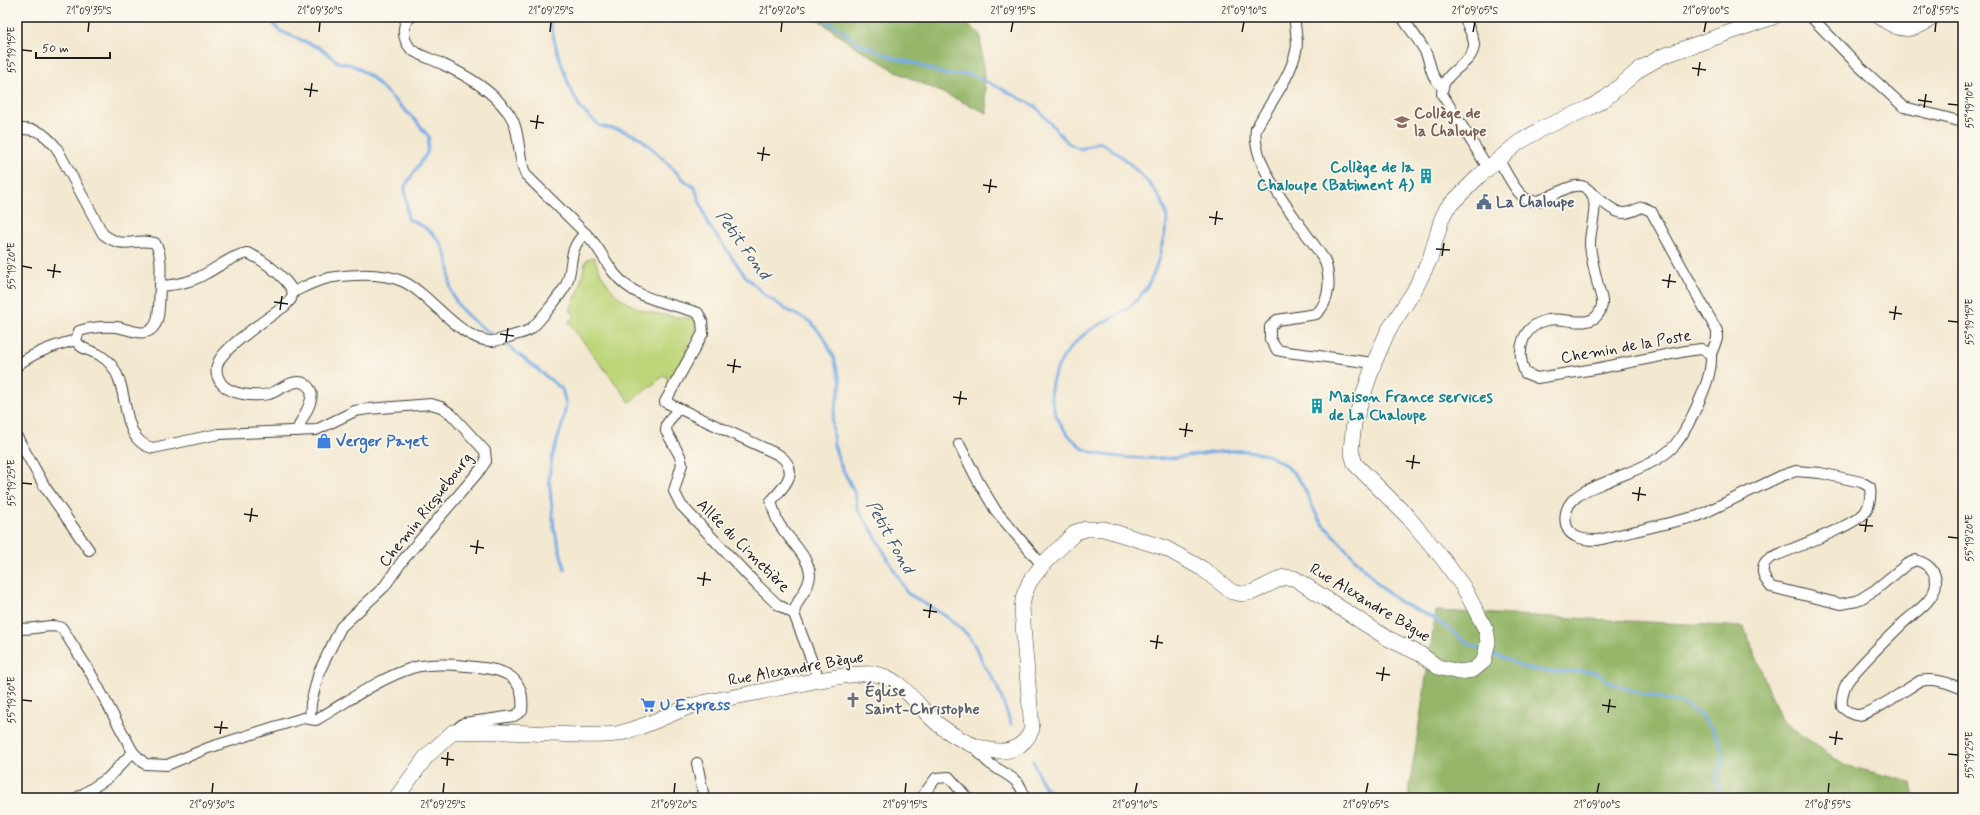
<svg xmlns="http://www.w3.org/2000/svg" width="1980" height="815" font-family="Mynerve,sans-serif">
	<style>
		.green { fill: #bdd67a; stroke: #6c794b }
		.forest { fill: #96b76a; stroke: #596a43 }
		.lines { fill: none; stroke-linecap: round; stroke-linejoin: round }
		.stream { stroke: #77ace5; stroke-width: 3 }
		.minor-casing { stroke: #3c3b37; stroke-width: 12 }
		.secondary-casing { stroke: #3c3b37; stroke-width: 16 }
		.minor { stroke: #fff; stroke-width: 10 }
		.secondary { stroke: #fff; stroke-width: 15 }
		.ticks { fill: none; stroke: #1c1c1c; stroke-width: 1.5 }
		.labels { text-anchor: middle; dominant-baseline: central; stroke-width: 3.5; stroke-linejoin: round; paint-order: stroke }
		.education-label { font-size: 16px; font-weight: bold; fill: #785e54; stroke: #fbf7ec; text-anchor: start }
		.culture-label { font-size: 16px; font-weight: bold; fill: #0d838f; stroke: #fbf7ec; text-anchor: end }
		.service-label { font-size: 16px; font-weight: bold; fill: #4e5e75; stroke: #fbf7ec; text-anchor: start }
		.street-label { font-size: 16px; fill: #1c1c1c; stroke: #fbf7ec }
		.shop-label { font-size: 16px; font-weight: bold; fill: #366cbe; stroke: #fbf7ec; text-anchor: start }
		.worship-label { font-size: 16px; font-weight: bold; fill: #5b616d; stroke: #fbf7ec; text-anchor: start }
		.water-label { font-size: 17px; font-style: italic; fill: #40566c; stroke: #fbf7ec }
		.neatline { fill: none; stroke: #1c1c1c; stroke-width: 1.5 }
		.ticks-label { font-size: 10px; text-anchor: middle; fill: #1c1c1c }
	</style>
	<rect width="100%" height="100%" fill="#fbf7ec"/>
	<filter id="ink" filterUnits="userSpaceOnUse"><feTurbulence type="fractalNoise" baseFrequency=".025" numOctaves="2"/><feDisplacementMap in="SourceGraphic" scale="8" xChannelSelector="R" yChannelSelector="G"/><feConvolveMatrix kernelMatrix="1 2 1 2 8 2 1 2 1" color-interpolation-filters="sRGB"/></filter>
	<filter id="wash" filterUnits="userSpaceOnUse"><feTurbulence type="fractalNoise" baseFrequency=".012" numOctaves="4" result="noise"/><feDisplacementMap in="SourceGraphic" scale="16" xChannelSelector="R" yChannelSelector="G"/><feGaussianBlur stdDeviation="0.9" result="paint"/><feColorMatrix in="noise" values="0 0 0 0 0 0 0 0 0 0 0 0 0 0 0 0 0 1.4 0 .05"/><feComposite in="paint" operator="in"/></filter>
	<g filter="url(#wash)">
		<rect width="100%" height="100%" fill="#f3e8d0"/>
		<!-- green -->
		<path class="green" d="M594 257C612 309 645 314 695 319V333L685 350 688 352 673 382H670L665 375 630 402 568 322 575 316 570 310 579 290 586 260Z"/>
		<!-- forest -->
		<g class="forest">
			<path d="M815 17H956L980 34 987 113 899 73 848 42Z"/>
			<path d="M1436 611 1744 627 1781 720 1844 765 1911 782 1914 798H1408Z"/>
		</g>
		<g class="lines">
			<!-- stream -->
			<g class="stream">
				<path d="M267 17 280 31 320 48 338 62 355 66 371 77 416 121 429 137 427 153 405 186 408 219C431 228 446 242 449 268 450 275 449 283 451 290 457 312 480 326 498 338"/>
				<path d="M550 17 551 28 558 54 570 88 581 109 600 126 621 130 639 137 656 152 683 179 695 188 708 224 746 277 765 295 787 310 811 322 825 339 834 358 841 383 832 422 834 445 840 464 855 493 858 510 870 527 907 593 947 617 968 635 979 653 984 666 996 683 1011 724"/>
				<path d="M820 17 844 32 856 42 891 57 917 64 945 75 969 74 996 86 1035 106 1068 143 1081 149 1099 142C1121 153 1167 193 1167 220 1167 230 1162 243 1160 253 1156 271 1147 290 1134 303 1120 316 1101 322 1086 333 1070 345 1053 368 1051 389 1050 396 1054 409 1056 415 1061 427 1071 439 1081 447 1097 459 1158 460 1180 457 1216 453 1254 441 1286 466 1308 484 1307 501 1321 522L1383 589 1400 602 1434 618 1466 642 1481 650"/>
				<path d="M502 341 562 389 566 404 563 422 552 458 549 479 554 528 565 570"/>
				<path d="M1490 654 1505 658 1524 668 1551 672 1582 671 1596 672 1611 683 1640 693 1682 703 1701 716 1714 732 1724 753 1716 778 1722 798"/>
				<path d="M1033 761 1043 785 1056 798"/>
			</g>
		</g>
	</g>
	<g filter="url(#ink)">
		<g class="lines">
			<!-- minor casing -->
			<g class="minor-casing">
				<g id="minor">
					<path d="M411 17C400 25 403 40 411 49 419 56 435 60 444 65 468 76 491 90 507 111 522 129 516 155 526 175L585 233"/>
					<path d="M1295 17C1294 28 1299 41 1296 51 1290 79 1269 103 1256 129 1250 167 1303 227 1324 259 1331 277 1331 301 1316 314L1277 320 1270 327V339L1277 350 1287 352 1374 363"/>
					<path d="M1402 17C1409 28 1418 39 1425 51 1432 65 1429 76 1442 86"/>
					<path d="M1464 17C1467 25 1475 38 1474 46 1472 66 1442 70 1442 94L1488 168"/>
					<path d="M1811 17 1859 66 1904 107 1963 122"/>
					<path d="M17 129C37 128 43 132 56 147L103 234C125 251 133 237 155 243 163 255 160 274 160 288 159 297 160 318 155 325 146 340 128 328 116 327 103 326 92 327 79 331L76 340C80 350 92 350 101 356 109 361 115 369 118 377 128 399 123 442 153 448L218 434 316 430 355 411 368 409 431 404 441 407 451 414 485 451 486 461 480 470 403 560 384 587 341 627 319 672 311 703 310 719"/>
					<path d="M1498 159C1506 171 1514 191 1526 199 1543 209 1570 177 1586 188 1603 198 1589 228 1590 245 1591 257 1594 269 1597 281 1598 288 1603 298 1602 304 1602 307 1600 311 1599 313 1589 330 1563 316 1548 320 1521 326 1516 351 1525 373L1537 378 1595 369 1686 351 1701 349 1711 354C1712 372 1705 388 1698 404 1691 418 1685 434 1674 446 1657 464 1628 472 1606 482 1594 487 1581 491 1572 501 1563 511 1562 531 1577 537 1583 540 1590 540 1598 540L1698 516 1781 476 1796 471 1820 473 1861 482 1870 487C1871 495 1870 504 1866 511 1858 525 1788 550 1770 558 1758 566 1763 578 1771 587L1841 604 1857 601 1875 590 1907 564 1916 560C1938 567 1942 585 1927 602 1919 611 1909 617 1901 625 1885 641 1861 663 1848 681 1843 688 1841 699 1842 707 1847 711 1852 716 1859 715 1875 712 1905 690 1920 681 1935 678 1949 683 1963 689"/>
					<path d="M1592 193C1600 199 1613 213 1624 213 1630 213 1637 209 1642 207L1651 211 1717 331V339L1711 354"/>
					<path d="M160 286C175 285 192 282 205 274 219 267 231 256 247 253 261 258 287 278 293 292L291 299 285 306C270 317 223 347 218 363 215 370 216 376 221 383 230 395 255 397 269 394 280 391 299 372 310 389 317 399 300 420 297 431"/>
					<path d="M293 292C302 288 311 283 321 280 342 274 381 272 402 281 430 293 459 340 491 341 498 341 505 338 512 336 517 334 524 333 529 330 536 326 562 293 566 285 575 264 566 252 585 233 600 247 603 259 614 273 636 301 668 302 698 313L702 321 703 333 665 402 779 455C801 471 785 486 771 501 773 508 775 516 778 522 786 537 810 557 810 575 810 590 795 599 794 614L819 680"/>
					<path d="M17 366C33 352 56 345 76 340"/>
					<path d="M678 408 667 424 666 431 680 456 682 464 674 491 681 505 758 586 777 604 794 614"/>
					<path d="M17 437 45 487 89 550"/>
					<path d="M959 444 978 481 996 511 1042 565"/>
					<path d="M17 628C31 632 49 622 62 628L90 672 133 752"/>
					<path d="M974 746C978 751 983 758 989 763 1000 772 1025 780 1023 798"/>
					<path d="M697 763 704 798"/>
					<path d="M77 798 108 778 133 752 145 764 167 765 208 748 303 718 316 720C347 702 378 679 412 668 430 663 448 664 466 666 498 669 526 671 522 711L514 716 464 723 453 732"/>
					<path d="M921 798 936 778 949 777 967 798"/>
				</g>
			</g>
			<!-- secondary casing -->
			<g class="secondary-casing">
				<g id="secondary">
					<path d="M1880 17C1900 32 1913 33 1933 17"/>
					<path d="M396 798 426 757 453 732C486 731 518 732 550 734 572 734 594 737 616 734 641 729 663 717 686 708 704 701 726 699 744 695 775 689 806 682 837 677 849 675 862 673 874 674 901 676 919 709 939 725 965 745 1015 770 1032 729L1024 639 1022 607 1024 595 1030 581 1045 562 1076 532 1086 529H1104L1165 548 1203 569 1232 592 1242 594 1253 592 1284 577 1294 578 1387 638 1420 654 1438 667 1459 672 1473 670 1484 661 1488 642 1486 630 1464 588 1443 559 1408 517 1355 464 1351 450 1354 423 1374 363 1388 331 1414 291 1430 259 1442 218 1447 208 1479 176 1518 143 1543 128 1589 108 1606 98 1640 69 1663 56 1773 17"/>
				</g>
			</g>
			<!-- minor -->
			<use href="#minor" class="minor"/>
			<!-- secondary -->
			<use href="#secondary" class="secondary"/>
		</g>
	</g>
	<!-- ticks -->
	<path class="ticks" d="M88 32 89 22M319 32 320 22M550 32 551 22M781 32 782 22M1011 32 1013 22M1242 32 1244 22M1473 32 1475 22M1704 32 1706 22M1935 32 1936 22M22 50 32 51M1692 68 1706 70M1698 76 1700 62M304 89 318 91M310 97 312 83M1918 100 1932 102M1948 104 1958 105M1924 108 1926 94M530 121 544 123M536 129 538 115M757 153 770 155M762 161 764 147M983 185 997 187M989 193 991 179M1209 217 1223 219M1215 225 1217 211M1436 249 1450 250M1442 256 1444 243M22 266 32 268M47 270 61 272M53 278 55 264M1662 280 1676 282M1668 288 1670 274M274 302 288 304M280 310 282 296M1889 312 1902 314M1894 320 1896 306M1948 321 1958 322M500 334 514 336M506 342 508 328M727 365 741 367M733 373 735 359M953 397 967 399M959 405 961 391M1179 429 1193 431M1185 437 1187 423M1406 461 1420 463M1412 469 1414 455M22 483 32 484M1632 493 1646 495M1638 501 1640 487M244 514 258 516M250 522 252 508M1859 525 1873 526M1865 532 1867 519M1948 537 1958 538M470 546 484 548M476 554 478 540M697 578 711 580M703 586 705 572M923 610 937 612M929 618 931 604M1150 641 1163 643M1156 649 1158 635M1376 673 1390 675M1382 681 1384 667M22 700 32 701M1602 705 1616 707M1608 713 1610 699M214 727 228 728M220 734 222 721M1829 737 1843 739M1835 745 1837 731M1948 754 1958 755M441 758 454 760M447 766 448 752M212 793 213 783M443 793 444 783M674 793 675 783M905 793 906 783M1135 793 1137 783M1366 793 1368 783M1597 793 1599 783M1828 793 1829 783"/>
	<!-- icons -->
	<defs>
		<g id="school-bare" transform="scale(1.2)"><path d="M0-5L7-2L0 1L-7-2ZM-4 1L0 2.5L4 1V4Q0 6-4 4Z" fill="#8d6e63" stroke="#fbf7ec" stroke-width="2.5" paint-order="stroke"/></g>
		<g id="building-bare" transform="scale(1.2)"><path d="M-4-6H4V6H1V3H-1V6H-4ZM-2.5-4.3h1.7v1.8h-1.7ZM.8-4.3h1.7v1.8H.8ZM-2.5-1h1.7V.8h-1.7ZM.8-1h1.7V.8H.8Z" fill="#0f9aa8" stroke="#fbf7ec" stroke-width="2.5" paint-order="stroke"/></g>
		<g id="civic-bare" transform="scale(1.2)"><path d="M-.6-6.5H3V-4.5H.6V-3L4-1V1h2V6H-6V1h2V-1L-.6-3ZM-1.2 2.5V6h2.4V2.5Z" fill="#5c6f8a" stroke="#fbf7ec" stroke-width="2.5" paint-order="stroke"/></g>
		<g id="shop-bare" transform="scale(1.2)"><path d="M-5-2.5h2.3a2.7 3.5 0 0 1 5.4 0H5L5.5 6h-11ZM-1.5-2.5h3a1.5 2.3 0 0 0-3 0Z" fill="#3f7fe0" stroke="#fbf7ec" stroke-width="2.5" paint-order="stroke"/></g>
		<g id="church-bare" transform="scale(1.2)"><path d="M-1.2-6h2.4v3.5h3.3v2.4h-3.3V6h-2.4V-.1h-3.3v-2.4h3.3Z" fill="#6b7280" stroke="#fbf7ec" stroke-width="2.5" paint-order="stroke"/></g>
		<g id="supermarket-bare" transform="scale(1.2)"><path d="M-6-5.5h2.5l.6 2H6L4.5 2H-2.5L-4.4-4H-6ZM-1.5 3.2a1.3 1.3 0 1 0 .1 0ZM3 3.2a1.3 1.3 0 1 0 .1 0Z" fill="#3f7fe0" stroke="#fbf7ec" stroke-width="2.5" paint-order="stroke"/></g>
	</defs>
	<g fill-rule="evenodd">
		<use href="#school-bare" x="1402" y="122"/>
		<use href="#building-bare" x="1426" y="176"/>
		<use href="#civic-bare" x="1484" y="202"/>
		<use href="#building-bare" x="1317" y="406"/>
		<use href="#shop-bare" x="324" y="441"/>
		<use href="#church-bare" x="853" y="700"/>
		<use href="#supermarket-bare" x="648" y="705"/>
	</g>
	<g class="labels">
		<!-- education labels -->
		<g class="education-label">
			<text x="1414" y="113">Collège de<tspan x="1414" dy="18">la Chaloupe</tspan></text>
		</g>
		<!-- culture labels -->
		<g class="culture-label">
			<text x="1414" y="167">Collège de la<tspan x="1414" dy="18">Chaloupe (Batiment A)</tspan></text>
			<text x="1329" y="397" text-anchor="start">Maison France services<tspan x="1329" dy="18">de La Chaloupe</tspan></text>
		</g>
		<!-- service labels -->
		<g class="service-label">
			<text x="1496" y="202">La Chaloupe</text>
		</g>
		<!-- street labels -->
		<g class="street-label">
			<text transform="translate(1626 347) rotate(-10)">Chemin de la Poste</text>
			<text transform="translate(426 510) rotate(-52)">Chemin Ricquebourg</text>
			<text transform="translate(743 546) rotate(45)">Allée du Cimetière</text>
			<text transform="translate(1370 603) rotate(31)">Rue Alexandre Bègue</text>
			<text transform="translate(796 669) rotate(-10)">Rue Alexandre Bègue</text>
		</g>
		<!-- shop labels -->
		<g class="shop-label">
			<text x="336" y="441">Verger Payet</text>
			<text x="660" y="705">U Express</text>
		</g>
		<!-- worship labels -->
		<g class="worship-label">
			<text x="865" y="691">Église<tspan x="865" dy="18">Saint-Christophe</tspan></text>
		</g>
		<!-- water labels -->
		<g class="water-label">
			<text transform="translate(743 245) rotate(54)">Petit Fond</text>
			<text transform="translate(890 537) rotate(61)">Petit Fond</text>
		</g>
	</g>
	<!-- margin -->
	<rect width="1980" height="815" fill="none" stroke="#fbf7ec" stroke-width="44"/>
	<!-- scale -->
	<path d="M36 52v6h74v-6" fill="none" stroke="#1c1c1c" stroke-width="2"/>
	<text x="42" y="52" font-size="12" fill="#1c1c1c" stroke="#fbf7ec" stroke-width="3" paint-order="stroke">50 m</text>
	<rect x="22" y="22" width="1936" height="771" class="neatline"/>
	<g class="ticks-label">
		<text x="89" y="14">21°09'35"S</text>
		<text x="320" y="14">21°09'30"S</text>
		<text x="551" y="14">21°09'25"S</text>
		<text x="782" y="14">21°09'20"S</text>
		<text x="1013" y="14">21°09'15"S</text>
		<text x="1244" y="14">21°09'10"S</text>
		<text x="1475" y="14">21°09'05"S</text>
		<text x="1706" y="14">21°09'00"S</text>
		<text x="1936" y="14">21°08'55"S</text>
		<text transform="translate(11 50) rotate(-90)" y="4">55°19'15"E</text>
		<text transform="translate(1969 105) rotate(-90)" y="4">55°19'10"E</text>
		<text transform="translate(11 266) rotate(-90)" y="4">55°19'20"E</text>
		<text transform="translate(1969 322) rotate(-90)" y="4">55°19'15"E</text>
		<text transform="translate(11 483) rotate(-90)" y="4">55°19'25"E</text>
		<text transform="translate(1969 538) rotate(-90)" y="4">55°19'20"E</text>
		<text transform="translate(11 700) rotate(-90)" y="4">55°19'30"E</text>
		<text transform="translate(1969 755) rotate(-90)" y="4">55°19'25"E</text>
		<text x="212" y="808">21°09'30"S</text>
		<text x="443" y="808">21°09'25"S</text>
		<text x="674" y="808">21°09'20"S</text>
		<text x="905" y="808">21°09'15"S</text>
		<text x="1135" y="808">21°09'10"S</text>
		<text x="1366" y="808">21°09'05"S</text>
		<text x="1597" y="808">21°09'00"S</text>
		<text x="1828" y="808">21°08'55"S</text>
	</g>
</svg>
